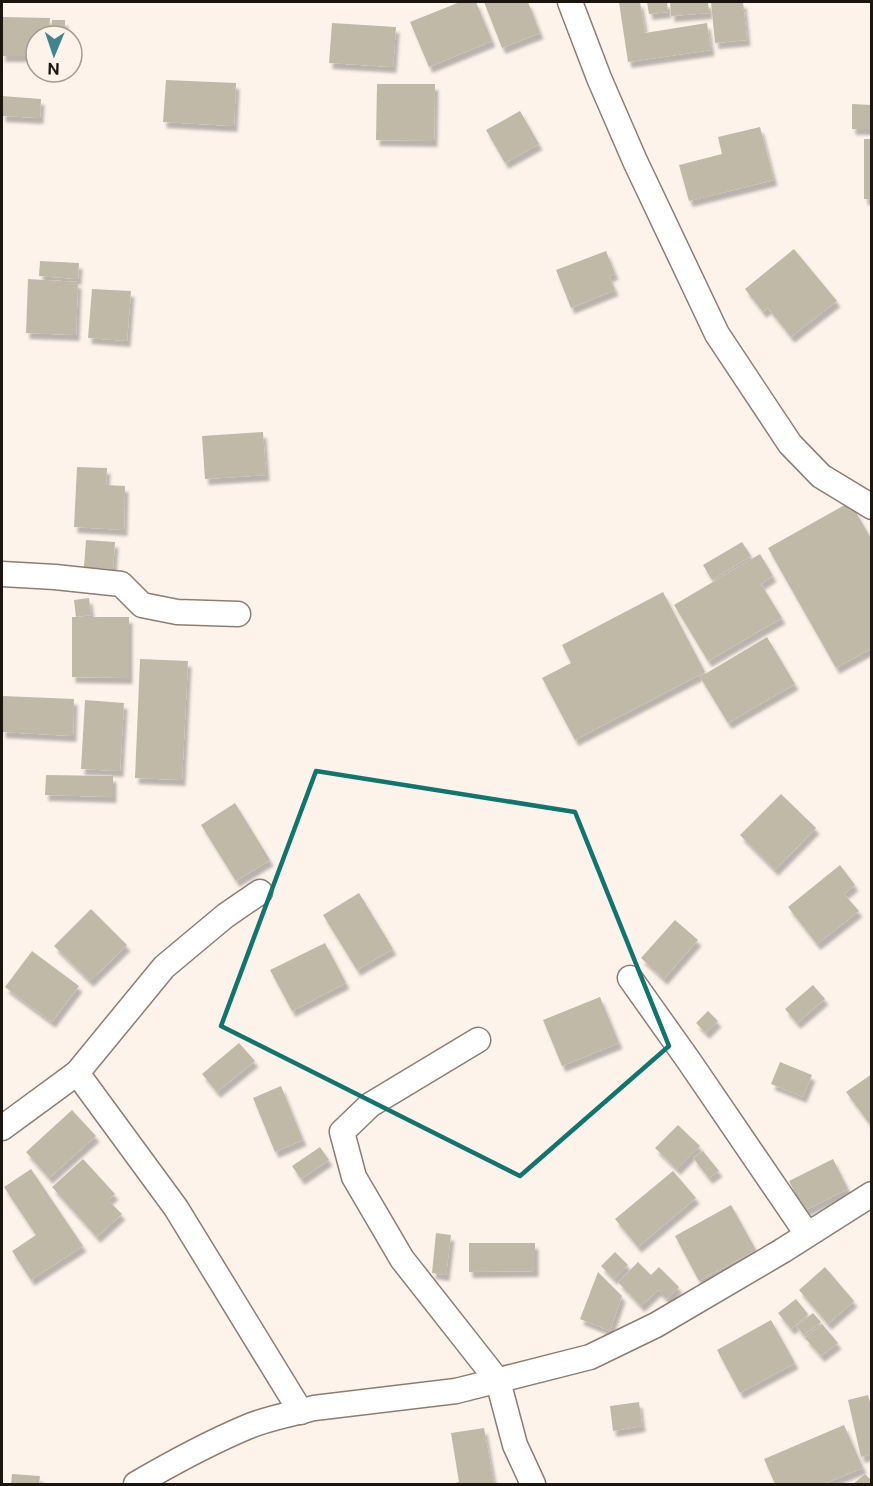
<svg xmlns="http://www.w3.org/2000/svg" width="873" height="1486" font-family="'Public Sans',sans-serif">
	<style>
		.building { fill: #c1b9a7; filter: url(#shadow) }
		.lines { fill: none; stroke-linecap: round; stroke-linejoin: round }
		.minor-casing { stroke: #8d7d71; stroke-width: 27 }
		.minor { stroke: #fff; stroke-width: 24 }
		.marked { fill: none; stroke: #0f766e; stroke-width: 4.5; stroke-linejoin: round }
	</style>
	<defs>
		<filter id="shadow"><feDropShadow dx="3.5" dy="6" stdDeviation="1.5" flood-color="#0004"/></filter>
	</defs>
	<rect width="100%" height="100%" fill="#fef3eb"/>
	<!-- building -->
	<g class="building">
		<path d="M460 2H476L492 41 429 67 410 22Z"/>
		<path d="M484 2H528L540 33 502 48Z"/>
		<path d="M619 2H640L645 33 707 23 711 50 628 62Z"/>
		<path d="M647 2H667L668 12 649 14Z"/>
		<path d="M670 2H708L709 13 671 16Z"/>
		<path d="M711 2H743L747 40 715 43Z"/>
		<path d="M2 17 50 18 49 36H36V56H2Z"/>
		<path d="M52 20H65V36H51Z"/>
		<path d="M332 23 396 27 393 67 329 63Z"/>
		<path d="M166 80 236 83 234 126 163 122Z"/>
		<path d="M377 84H435L434 141 376 140Z"/>
		<path d="M2 96 41 99 40 118 2 116Z"/>
		<path d="M852 104 872 105V129H852Z"/>
		<path d="M520 111 539 144 505 163 486 130Z"/>
		<path d="M760 127 774 180 689 201 679 165 722 154 718 137Z"/>
		<rect x="864" y="139" width="8" height="60"/>
		<path d="M794 249 837 301 791 337 768 308 763 312 745 289Z"/>
		<path d="M606 251 615 274 609 276 615 290 571 308 556 270Z"/>
		<path d="M40 261 79 263 78 279 39 276Z"/>
		<path d="M28 279 78 282 76 335 26 333Z"/>
		<path d="M92 289 131 291 127 341 88 338Z"/>
		<path d="M263 432 266 475 205 479 202 436Z"/>
		<path d="M77 467 107 468 106 485 125 486 124 530 74 527Z"/>
		<path d="M850 502 872 540V648L836 668 768 548Z"/>
		<path d="M86 540 115 542 113 569 84 567Z"/>
		<path d="M742 542 751 556 712 580 703 565Z"/>
		<path d="M760 554 773 576 761 584 782 618 708 661 674 605Z"/>
		<path d="M663 592 705 672 575 740 542 678 571 663 562 645Z"/>
		<path d="M89 598 91 615 76 617 74 600Z"/>
		<path d="M72 617H129V678L72 677Z"/>
		<path d="M767 637 795 684 728 723 700 677Z"/>
		<path d="M140 659 188 661 182 780 135 778Z"/>
		<path d="M3 696 74 699 73 736 2 732Z"/>
		<path d="M85 700 124 703 120 771 81 769Z"/>
		<path d="M46 775 113 776V797L45 795Z"/>
		<path d="M781 794 816 828 775 870 740 835Z"/>
		<path d="M235 803 270 860 236 881 201 825Z"/>
		<path d="M840 865 855 885 844 894 859 911 817 944 788 907Z"/>
		<path d="M359 893 393 949 357 970 323 915Z"/>
		<path d="M91 909 127 945 90 981 54 946Z"/>
		<path d="M675 920 698 940 664 979 641 958Z"/>
		<path d="M325 943 346 983 292 1011 270 970Z"/>
		<path d="M32 951 79 986 52 1022 5 987Z"/>
		<path d="M813 985 825 999 797 1023 785 1009Z"/>
		<path d="M600 997 619 1043 562 1066 543 1020Z"/>
		<path d="M708 1011 718 1021 706 1033 696 1023Z"/>
		<path d="M239 1043 255 1061 217 1092 202 1074Z"/>
		<path d="M780 1062 812 1075 803 1097 771 1084Z"/>
		<path d="M872 1074V1127L846 1092Z"/>
		<path d="M281 1086 303 1140 275 1152 253 1098Z"/>
		<path d="M72 1110 96 1136 49 1178 26 1152Z"/>
		<path d="M678 1125 700 1146 677 1169 655 1148Z"/>
		<path d="M320 1147 329 1160 301 1179 292 1166Z"/>
		<path d="M703 1151 719 1171 709 1178 693 1158Z"/>
		<path d="M83 1159 115 1194 108 1200 122 1214 97 1237 52 1187Z"/>
		<path d="M833 1159 848 1189 804 1211 789 1181Z"/>
		<path d="M31 1169 83 1246 31 1280 12 1251 36 1235 4 1187Z"/>
		<path d="M673 1171 696 1198 638 1247 615 1219Z"/>
		<path d="M731 1205 756 1250 699 1281 675 1236Z"/>
		<path d="M436 1233 451 1235 446 1275 432 1273Z"/>
		<path d="M469 1243H535V1271L469 1272Z"/>
		<path d="M615 1252 628 1265 614 1279 601 1266Z"/>
		<path d="M638 1262 651 1275 659 1267 679 1287 667 1299 658 1290 641 1306 618 1282Z"/>
		<path d="M825 1267 854 1301 828 1324 799 1290Z"/>
		<path d="M598 1272 622 1296 610 1331 580 1319Z"/>
		<path d="M796 1299 808 1314 791 1329 778 1313Z"/>
		<path d="M813 1313 821 1322 804 1335 796 1326Z"/>
		<path d="M771 1320 795 1363 740 1393 717 1350Z"/>
		<path d="M822 1324 838 1343 821 1356 805 1338Z"/>
		<path d="M868 1395 872 1409V1454L861 1457 848 1400Z"/>
		<path d="M639 1402 642 1426 613 1431 610 1406Z"/>
		<path d="M844 1425 863 1468 823 1484H775L764 1459Z"/>
		<path d="M484 1428 494 1484H452L459 1482 451 1433Z"/>
		<path d="M12 1474 40 1476 39 1484H11Z"/>
		<path d="M865 1474 872 1481V1484H853Z"/>
	</g>
	<g class="lines">
		<!-- minor casing -->
		<g class="minor-casing">
			<g id="minor">
				<path d="M570 2 599 78 635 161 717 334 790 444 821 476 872 507"/>
				<path d="M2 574 55 577 121 584 142 605 177 612 238 614"/>
				<path d="M630 978 689 1061 807 1234"/>
				<path d="M478 1040 370 1105 342 1132 354 1177 402 1259 498 1381 515 1445 533 1484"/>
				<path d="M77 1073 176 1208 301 1412"/>
				<path d="M2 1128 77 1073 164 967 225 916 260 892"/>
				<path d="M136 1484C172 1463 209 1443 247 1427 268 1418 292 1414 314 1408L456 1391 590 1357 656 1325 782 1251 872 1194"/>
			</g>
		</g>
		<!-- minor -->
		<use href="#minor" class="minor"/>
	</g>
	<!-- marked area -->
	<path class="marked" d="M316 771 575 812 669 1046 520 1176 221 1026Z"/>
	<!-- border -->
	<rect width="873" height="1486" fill="none" stroke="#1b1510" stroke-width="6"/>
	<!-- north arrow -->
	<g transform="translate(54 54) rotate(182)"><circle r="28" fill="#fef3eb" stroke="#a39a93" stroke-width="1.5"/>
	<path d="M0-4.5L10 22L0 15L-10 22Z" fill="#3f858f"/>
	<text y="-9" font-size="16" font-weight="bold" text-anchor="middle" fill="#1b1510">N</text>
	</g>
</svg>
